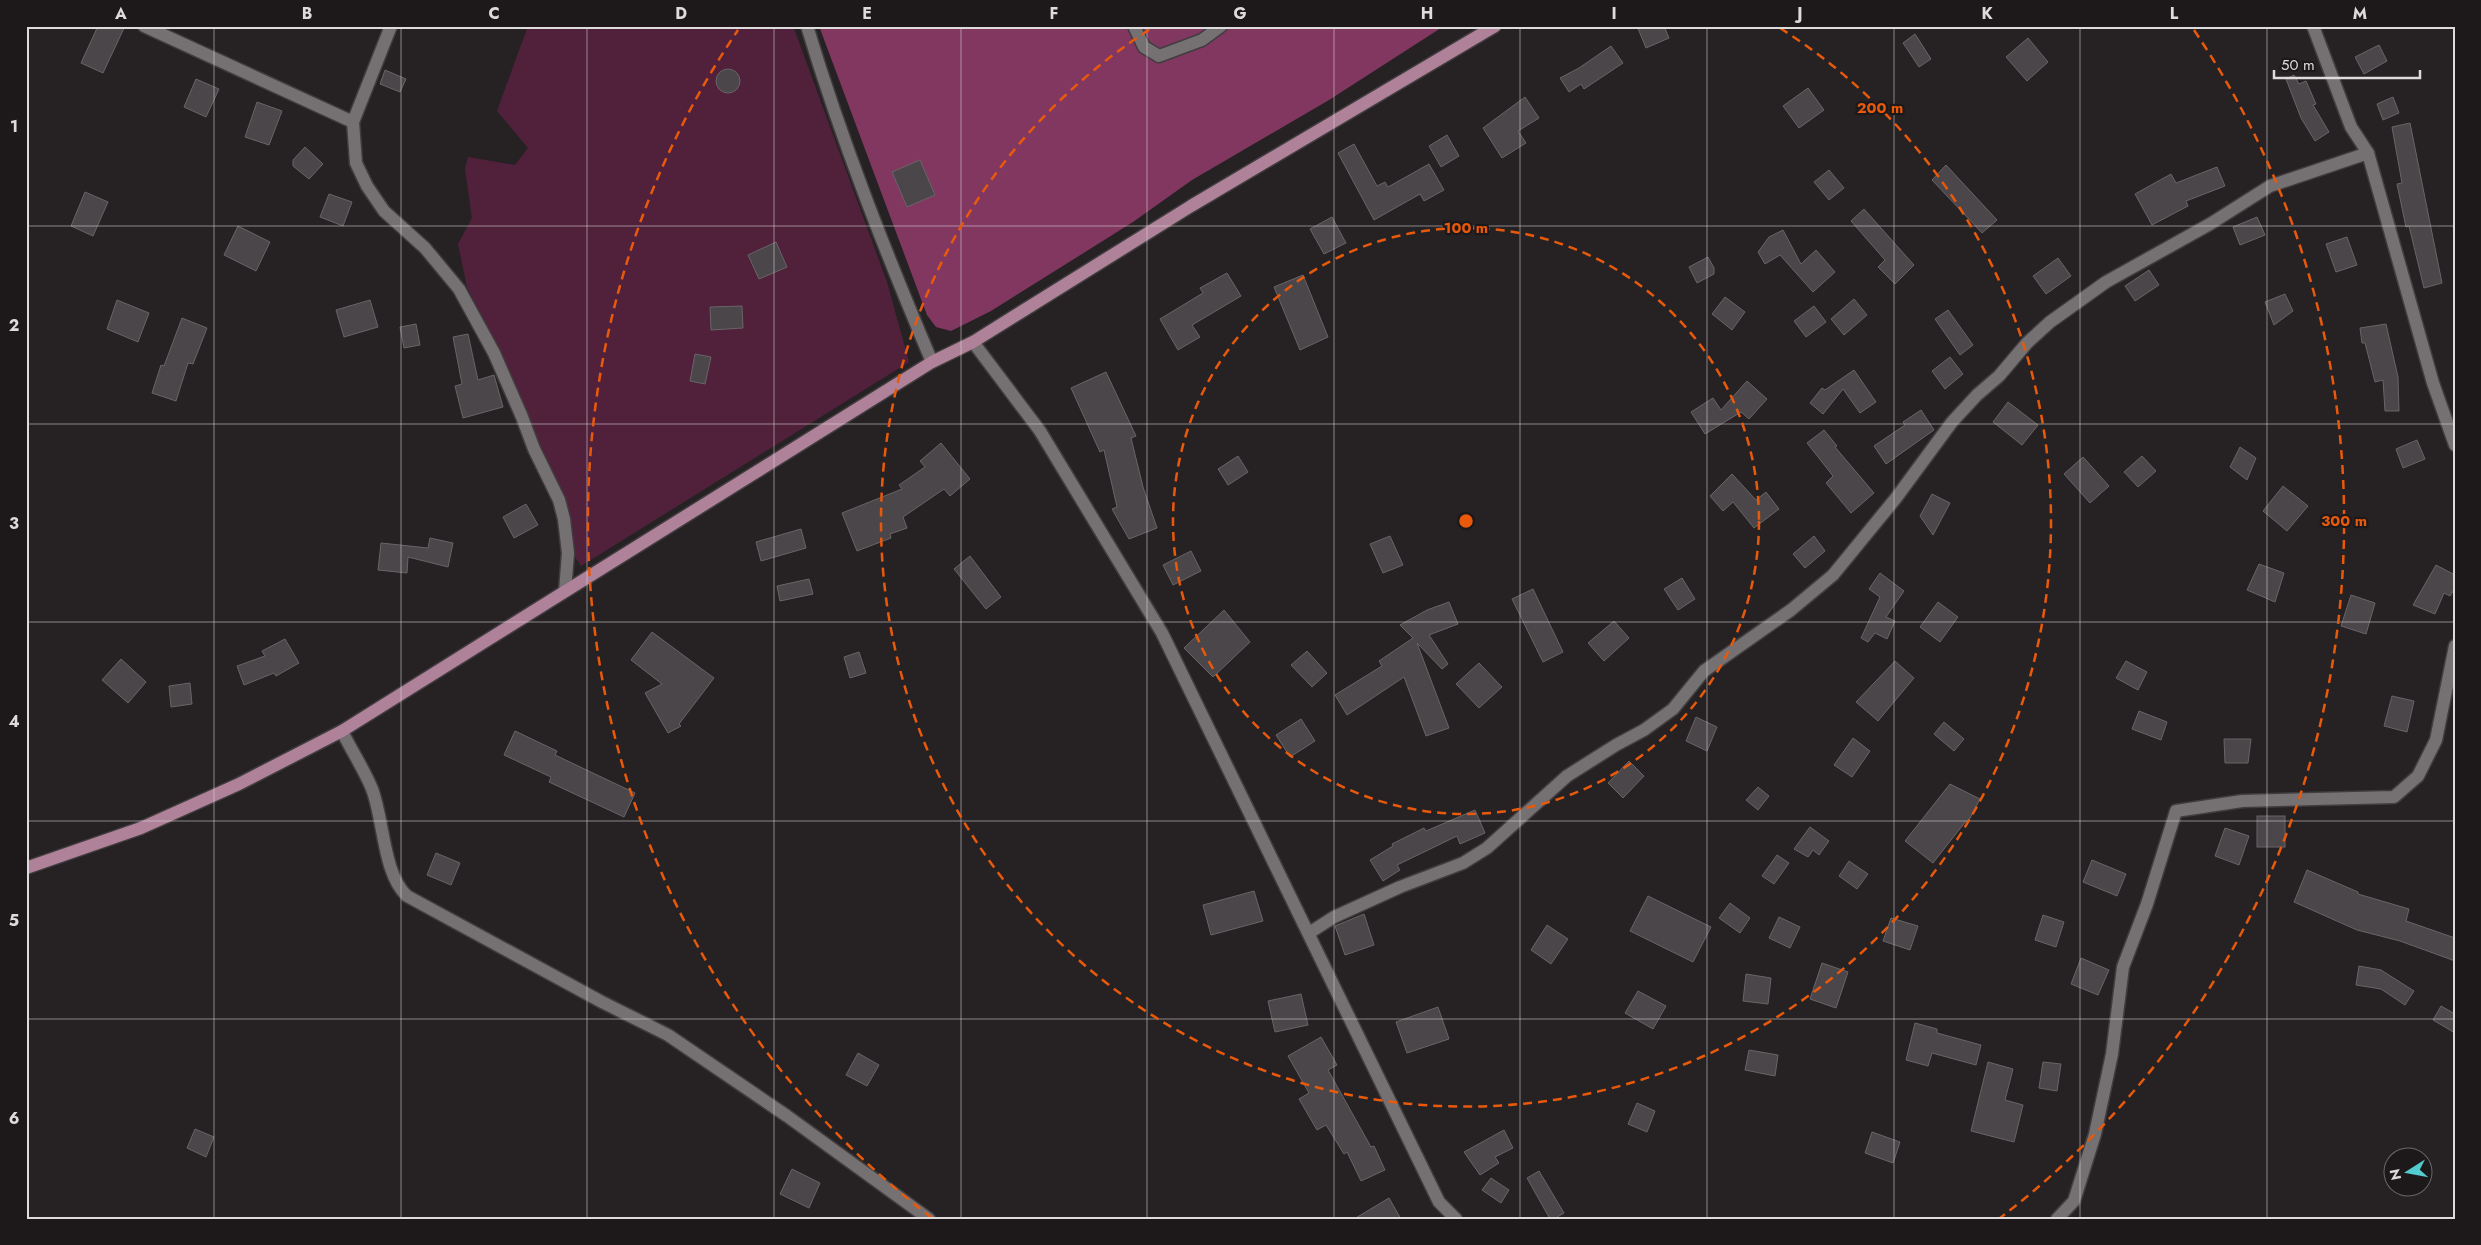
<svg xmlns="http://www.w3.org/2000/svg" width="2481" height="1245" font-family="Jost,sans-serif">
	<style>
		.green { fill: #51213c }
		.forest { fill: #823761 }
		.building { fill: #4b4649; stroke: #696467 }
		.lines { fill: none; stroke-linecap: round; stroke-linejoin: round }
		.minor-casing { stroke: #413d3f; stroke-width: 15 }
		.tertiary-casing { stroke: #413d3f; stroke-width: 15 }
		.primary-casing { stroke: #413d3f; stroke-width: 15 }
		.minor { stroke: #757072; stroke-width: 12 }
		.tertiary { stroke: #757072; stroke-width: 12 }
		.primary { stroke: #b0829a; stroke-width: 12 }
		.grid { fill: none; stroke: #dedbdc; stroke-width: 1; stroke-opacity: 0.55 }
		.ring { fill: none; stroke: #e8590c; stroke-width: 2.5; stroke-dasharray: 9 6 }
		.centre { fill: #e8590c; stroke: #1d191b; stroke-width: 2.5 }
		.ring-label { font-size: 15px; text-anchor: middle; font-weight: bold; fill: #e8590c; stroke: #1d191b; stroke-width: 4.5; stroke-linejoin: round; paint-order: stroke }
		.neatline { fill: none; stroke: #dedbdc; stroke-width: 2 }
		.grid-label { font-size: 16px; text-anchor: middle; font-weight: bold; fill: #dedbdc }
	</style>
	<rect width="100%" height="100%" fill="#262224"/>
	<!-- green -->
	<path class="green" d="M528 26H793L887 282 909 362 581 566 575 557 571 526 562 499 501 354 467 287 458 244 472 218 465 169 468 157 515 165 528 148 497 111Z"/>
	<!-- forest -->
	<path class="forest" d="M819 26H1444L1329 100 1192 180 1133 222 991 311 951 331 936 327 927 315Z"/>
	<!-- building -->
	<g class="building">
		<path d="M98 26H125L103 73 81 63Z"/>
		<path d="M1637 26H1664L1669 38 1646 48Z"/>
		<path d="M1915 34 1931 59 1919 67 1903 43Z"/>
		<path d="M2028 38 2048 62 2027 81 2006 57Z"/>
		<path d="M2379 45 2387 61 2364 74 2355 57Z"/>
		<path d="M1611 46 1623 63 1584 89 1581 84 1569 92 1560 78 1579 68Z"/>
		<circle cx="728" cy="81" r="12"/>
		<path d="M385 70 406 79 400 92 380 84Z"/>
		<path d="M2294 75 2299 84 2306 81 2316 104 2313 105 2329 132 2315 141 2301 118 2286 79Z"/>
		<path d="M196 79 219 89 206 117 184 107Z"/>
		<path d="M1808 88 1824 110 1799 128 1783 106Z"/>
		<path d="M1525 97 1539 118 1518 131 1526 143 1502 158 1483 128Z"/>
		<path d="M2393 97 2399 113 2383 120 2377 104Z"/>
		<path d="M257 102 282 111 269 145 245 137Z"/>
		<path d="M2410 123 2442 283 2424 288 2409 226 2406 227 2397 184 2402 183 2392 127Z"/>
		<path d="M1447 135 1459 156 1441 167 1429 146Z"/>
		<path d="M1354 144 1377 186 1385 182 1388 187 1429 164 1444 190 1424 201 1420 194 1374 220 1338 153Z"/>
		<path d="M305 147 323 164 309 179 293 166V160Z"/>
		<path d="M920 160 935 195 907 207 892 172Z"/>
		<path d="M1946 165 1997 220 1982 233 1932 180Z"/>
		<path d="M2217 167 2225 186 2186 201 2188 206 2152 225 2135 194 2171 174 2176 183Z"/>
		<path d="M1829 170 1844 188 1829 200 1814 182Z"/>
		<path d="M85 192 108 202 93 236 71 226Z"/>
		<path d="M329 194 352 202 343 226 320 217Z"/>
		<path d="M1864 209 1914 265 1895 284 1878 267 1885 260 1851 221Z"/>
		<path d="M1332 217 1346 243 1324 254 1310 229Z"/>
		<path d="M2257 217 2265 235 2240 245 2233 227Z"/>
		<path d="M238 226 270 242 256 271 224 255Z"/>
		<path d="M1783 230 1801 264 1816 250 1835 272 1813 292 1780 255 1765 264 1758 252 1769 237Z"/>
		<path d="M2347 237 2357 265 2336 272 2326 244Z"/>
		<path d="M776 242 787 267 759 279 748 255Z"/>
		<path d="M1708 257 1714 268V274L1697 283 1689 267Z"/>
		<path d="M2058 258 2071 276 2046 294 2033 276Z"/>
		<path d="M2149 270 2159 285 2135 301 2125 286Z"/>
		<path d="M1227 273 1241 296 1192 325 1200 337 1178 350 1160 319 1203 293 1200 288Z"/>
		<path d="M1303 275 1328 337 1300 350 1274 287Z"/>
		<path d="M2285 294 2293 311 2274 325 2265 302Z"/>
		<path d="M1725 297 1745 312 1732 330 1712 314Z"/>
		<path d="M1854 299 1867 315 1844 335 1831 319Z"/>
		<path d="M117 300 149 313 138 342 107 329Z"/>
		<path d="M370 300 378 327 344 337 336 310Z"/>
		<path d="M742 306 743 328 711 330 710 307Z"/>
		<path d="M1814 306 1826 322 1806 337 1794 321Z"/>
		<path d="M1948 310 1973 345 1960 355 1935 319Z"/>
		<path d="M182 318 207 328 193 364 188 363 176 401 152 393 161 365 164 366Z"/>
		<path d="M416 324 420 345 404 348 400 327Z"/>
		<path d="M2386 324 2398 377 2399 411H2385L2383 380 2375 382 2365 343H2362L2360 328Z"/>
		<path d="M468 334 478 380 494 375 503 407 463 418 455 386 462 384 453 337Z"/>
		<path d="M695 354 711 357 705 384 690 381Z"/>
		<path d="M1950 357 1963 374 1945 389 1932 371Z"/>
		<path d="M1854 370 1876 402 1860 413 1843 389 1823 414 1810 403 1822 388 1825 390Z"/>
		<path d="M1106 372 1136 436 1131 438 1143 487 1157 528 1129 539 1112 509 1117 507 1104 450 1100 452 1071 388Z"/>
		<path d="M1747 381 1767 399 1749 419 1741 412 1705 434 1691 412 1713 398 1721 410Z"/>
		<path d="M2008 402 2038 425 2022 445 1993 422Z"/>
		<path d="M1921 410 1934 430 1886 464 1874 446 1905 425 1903 422Z"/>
		<path d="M1824 430 1837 446 1835 447 1874 493 1851 513 1826 483 1833 476 1807 443Z"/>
		<path d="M2417 440 2425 459 2403 468 2396 449Z"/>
		<path d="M941 443 970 479 950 496 944 489 903 517 907 528 890 534 891 538 857 551 842 513 902 489 899 485 925 467 920 461Z"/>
		<path d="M2240 447 2256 458 2247 480 2230 467Z"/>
		<path d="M1238 456 1248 472 1228 485 1218 469Z"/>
		<path d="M2142 456 2156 471 2138 487 2124 472Z"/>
		<path d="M2083 457 2109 486 2090 503 2064 474Z"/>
		<path d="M1732 474 1756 500 1766 492 1779 509 1754 528 1733 502 1723 511 1710 496Z"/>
		<path d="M2283 486 2308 506 2287 531 2263 511Z"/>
		<path d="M1932 494 1950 503 1933 535 1920 516Z"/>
		<path d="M526 504 538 525 514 538 503 517Z"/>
		<path d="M801 529 806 548 761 561 756 542Z"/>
		<path d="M1390 536 1403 565 1383 573 1370 544Z"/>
		<path d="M1814 536 1825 551 1805 568 1793 554Z"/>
		<path d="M430 538 453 543 448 567 408 557 407 573 378 570 381 543 428 548Z"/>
		<path d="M1191 551 1201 571 1173 585 1163 565Z"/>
		<path d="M970 556 1001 597 986 609 954 569Z"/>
		<path d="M2259 564 2284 573 2275 602 2247 590Z"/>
		<path d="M2436 565 2455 575V588L2450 596 2444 593 2435 614 2413 605Z"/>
		<path d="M1880 573 1904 591 1886 617 1895 621 1887 639 1875 633 1868 642 1861 638 1880 597 1869 589Z"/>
		<path d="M1682 578 1695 599 1678 610 1664 589Z"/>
		<path d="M809 579 813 594 780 601 777 586Z"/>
		<path d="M1533 589 1563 652 1543 662 1512 599Z"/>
		<path d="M2351 595 2375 603 2366 634 2341 626Z"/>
		<path d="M1449 602 1458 624 1429 635 1448 664 1442 669 1417 643 1449 728 1426 736 1404 677 1347 715 1335 695 1382 666 1379 661 1413 638 1400 625 1427 610Z"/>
		<path d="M1938 602 1958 617 1940 642 1920 627Z"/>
		<path d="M1224 610 1250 642 1213 677 1184 648Z"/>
		<path d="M1614 621 1629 638 1604 661 1588 643Z"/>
		<path d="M652 632 714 678 679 724 681 726 668 733 645 693 662 684 631 660Z"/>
		<path d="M285 639 299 663 276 676 274 673 244 685 237 666 265 656 262 651Z"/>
		<path d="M1307 651 1327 673 1312 687 1291 665Z"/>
		<path d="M859 652 866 673 850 678 844 657Z"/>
		<path d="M121 659 146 682 128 703 102 680Z"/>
		<path d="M1895 661 1914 678 1878 721 1856 702Z"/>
		<path d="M2126 661 2147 672 2138 690 2116 678Z"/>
		<path d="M1479 663 1502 687 1479 708 1456 684Z"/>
		<path d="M190 683 192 704 171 707 169 686Z"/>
		<path d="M2392 696 2414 701 2407 732 2384 726Z"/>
		<path d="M2139 711 2167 722 2161 740 2132 729Z"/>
		<path d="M1696 717 1717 727 1707 751 1686 741Z"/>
		<path d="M1301 719 1315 741 1290 757 1276 735Z"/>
		<path d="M1944 722 1964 739 1954 751 1934 734Z"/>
		<path d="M515 731 557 751 555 755 635 793 624 817 549 782 551 777 504 755Z"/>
		<path d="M1853 738 1870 751 1852 777 1834 765Z"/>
		<path d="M2224 739H2251L2248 763H2225Z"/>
		<path d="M1629 761 1644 776 1623 798 1608 783Z"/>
		<path d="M1950 784 1980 799 1968 822 1966 821 1933 863 1905 841Z"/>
		<path d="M1758 787 1769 796 1758 810 1746 800Z"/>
		<path d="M1475 810 1485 833 1460 844 1457 836 1397 865 1400 870 1383 881 1370 860 1393 846 1392 844 1424 828 1426 831Z"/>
		<rect x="2257" y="816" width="28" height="31"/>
		<path d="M1810 827 1829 841 1819 855 1813 850 1808 857 1794 849Z"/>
		<path d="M2225 828 2249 836 2239 865 2215 856Z"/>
		<path d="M436 853 460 863 451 885 427 875Z"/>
		<path d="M1777 855 1789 863 1774 884 1762 876Z"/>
		<path d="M2092 860 2126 874 2117 896 2083 882Z"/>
		<path d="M1849 861 1868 874 1857 889 1839 876Z"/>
		<path d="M2307 870 2358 892V894L2409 909 2406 921 2455 938V961L2400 941 2357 930 2294 902Z"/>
		<path d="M1254 891 1263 921 1211 935 1203 905Z"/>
		<path d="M1648 896 1711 927 1693 962 1630 931Z"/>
		<path d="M1730 903 1750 918 1740 933 1719 918Z"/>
		<path d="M1364 914 1374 945 1345 955 1335 926Z"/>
		<path d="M2043 915 2064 922 2056 947 2035 940Z"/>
		<path d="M1779 917 1800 927 1790 948 1769 938Z"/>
		<path d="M1891 918 1918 926 1910 950 1883 941Z"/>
		<path d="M1547 925 1568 939 1551 964 1531 950Z"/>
		<path d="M2081 958 2109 970 2098 995 2071 984Z"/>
		<path d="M1822 963 1848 972 1836 1008 1810 999Z"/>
		<path d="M2359 966 2381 970 2414 991 2405 1005 2381 989 2356 985Z"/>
		<path d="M1746 974 1771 978 1768 1004 1743 1001Z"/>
		<path d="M1638 991 1666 1006 1653 1029 1625 1013Z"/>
		<path d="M1301 994 1308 1025 1275 1032 1268 1001Z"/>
		<path d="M2441 1006 2455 1014V1033L2433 1020Z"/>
		<path d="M1438 1007 1449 1039 1407 1053 1396 1022Z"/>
		<path d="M1915 1023 1937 1029V1033L1981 1045 1976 1065 1932 1053 1928 1066 1906 1060Z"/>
		<path d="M1321 1037 1337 1065 1328 1070 1371 1147 1374 1146 1385 1170 1361 1181 1347 1152 1344 1154 1326 1125 1317 1130 1299 1099 1309 1093 1288 1056Z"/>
		<path d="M1749 1050 1778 1055 1775 1076 1745 1070Z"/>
		<path d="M858 1053 879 1065 867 1086 846 1075Z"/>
		<path d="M1988 1062 2013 1069 2005 1100 2023 1105 2014 1142 1971 1131Z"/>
		<path d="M2043 1062 2061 1064 2057 1091 2039 1088Z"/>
		<path d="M1637 1103 1655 1111 1647 1132 1628 1124Z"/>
		<path d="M195 1129 214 1137 206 1157 187 1148Z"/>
		<path d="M1504 1130 1513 1148 1495 1157 1499 1163 1480 1175 1464 1152Z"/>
		<path d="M1872 1132 1900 1142 1893 1163 1865 1153Z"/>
		<path d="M792 1169 820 1183 809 1208 780 1194Z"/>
		<path d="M1539 1171 1564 1213 1554 1219H1550L1527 1178Z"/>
		<path d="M1491 1178 1509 1190 1501 1203 1482 1190Z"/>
		<path d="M1389 1198 1401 1219H1354Z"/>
	</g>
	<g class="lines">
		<!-- minor casing -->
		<g class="minor-casing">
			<g id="minor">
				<path d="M144 26 353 122 391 26"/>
				<path d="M807 26C842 142 885 251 932 362"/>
				<path d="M1134 26 1144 47 1159 56 1202 40 1221 26"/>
				<path d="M2313 26 2351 127 2368 153 2433 383 2455 445"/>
				<path d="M353 122 356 163 367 186 384 211 425 248 459 289 494 353 522 417 534 449 559 500 564 519 568 553 565 591"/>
				<path d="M342 731C351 750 364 769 372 789 384 820 383 874 407 896L602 1002 668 1035 787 1116 929 1219"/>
				<path d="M1309 933 1334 917 1400 887 1463 863 1487 848 1567 776 1616 745 1644 730 1673 709 1704 671 1791 610 1833 575 1896 498 1952 422 1977 395 1999 376 2027 343 2050 322 2106 282 2210 224 2270 186 2368 153"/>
				<path d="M2057 1219 2074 1201 2095 1134 2112 1054 2123 967 2147 904 2176 811 2242 801 2394 797 2418 776 2436 740 2455 646"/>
			</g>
		</g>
		<!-- tertiary casing -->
		<g class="tertiary-casing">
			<path id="tertiary" d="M973 342 1040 431 1162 633 1439 1202 1456 1219"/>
		</g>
		<!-- primary casing -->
		<g class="primary-casing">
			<path id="primary" d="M26 868 141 828 239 784 342 731 932 362 973 342 1191 206 1495 26"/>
		</g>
		<!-- minor -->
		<use href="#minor" class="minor"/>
		<!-- tertiary -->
		<use href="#tertiary" class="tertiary"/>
		<!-- primary -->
		<use href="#primary" class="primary"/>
	</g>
	<!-- grid -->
	<path class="grid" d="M214 26V1219M401 26V1219M587 26V1219M774 26V1219M961 26V1219M1147 26V1219M1334 26V1219M1520 26V1219M1707 26V1219M1894 26V1219M2080 26V1219M2267 26V1219M26 226H2455M26 424H2455M26 622H2455M26 821H2455M26 1019H2455"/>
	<!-- distance rings -->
	<g class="ring">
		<circle cx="1466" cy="521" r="293"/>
		<path d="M1780 28A585 585 0 1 1 1152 28"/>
		<path d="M932 1218A878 878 0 0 1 738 30M2194 30A878 878 0 0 1 2000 1218"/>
	</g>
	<circle cx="1466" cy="521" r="8" class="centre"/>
	<g class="ring-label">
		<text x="1880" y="113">200 m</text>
		<text x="1466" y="233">100 m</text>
		<text x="2344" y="526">300 m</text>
	</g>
	<!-- border -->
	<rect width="2481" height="1245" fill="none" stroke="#1d191b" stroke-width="55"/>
	<!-- north arrow -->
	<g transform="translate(2408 1172) rotate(259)"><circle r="24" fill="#1d191b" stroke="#6a6768"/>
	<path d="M0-4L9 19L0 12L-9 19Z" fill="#52ccd0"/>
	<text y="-8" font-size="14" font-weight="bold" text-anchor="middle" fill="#dedbdc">N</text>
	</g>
	<!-- scale -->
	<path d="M2274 70v8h146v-8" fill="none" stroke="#dedbdc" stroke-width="2.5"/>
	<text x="2281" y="70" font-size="15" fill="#dedbdc" stroke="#1d191b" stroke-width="4" paint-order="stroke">50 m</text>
	<rect x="28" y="28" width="2426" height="1190" class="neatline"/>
	<g class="grid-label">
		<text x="121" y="19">A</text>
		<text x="307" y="19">B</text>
		<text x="494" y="19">C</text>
		<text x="681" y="19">D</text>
		<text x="867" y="19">E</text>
		<text x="1054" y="19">F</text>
		<text x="1240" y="19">G</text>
		<text x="1427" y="19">H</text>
		<text x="1614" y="19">I</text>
		<text x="1800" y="19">J</text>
		<text x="1987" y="19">K</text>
		<text x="2174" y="19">L</text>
		<text x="2360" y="19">M</text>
		<text x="14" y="132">1</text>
		<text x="14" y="331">2</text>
		<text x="14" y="529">3</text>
		<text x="14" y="727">4</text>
		<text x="14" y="926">5</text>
		<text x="14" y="1124">6</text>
	</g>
</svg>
